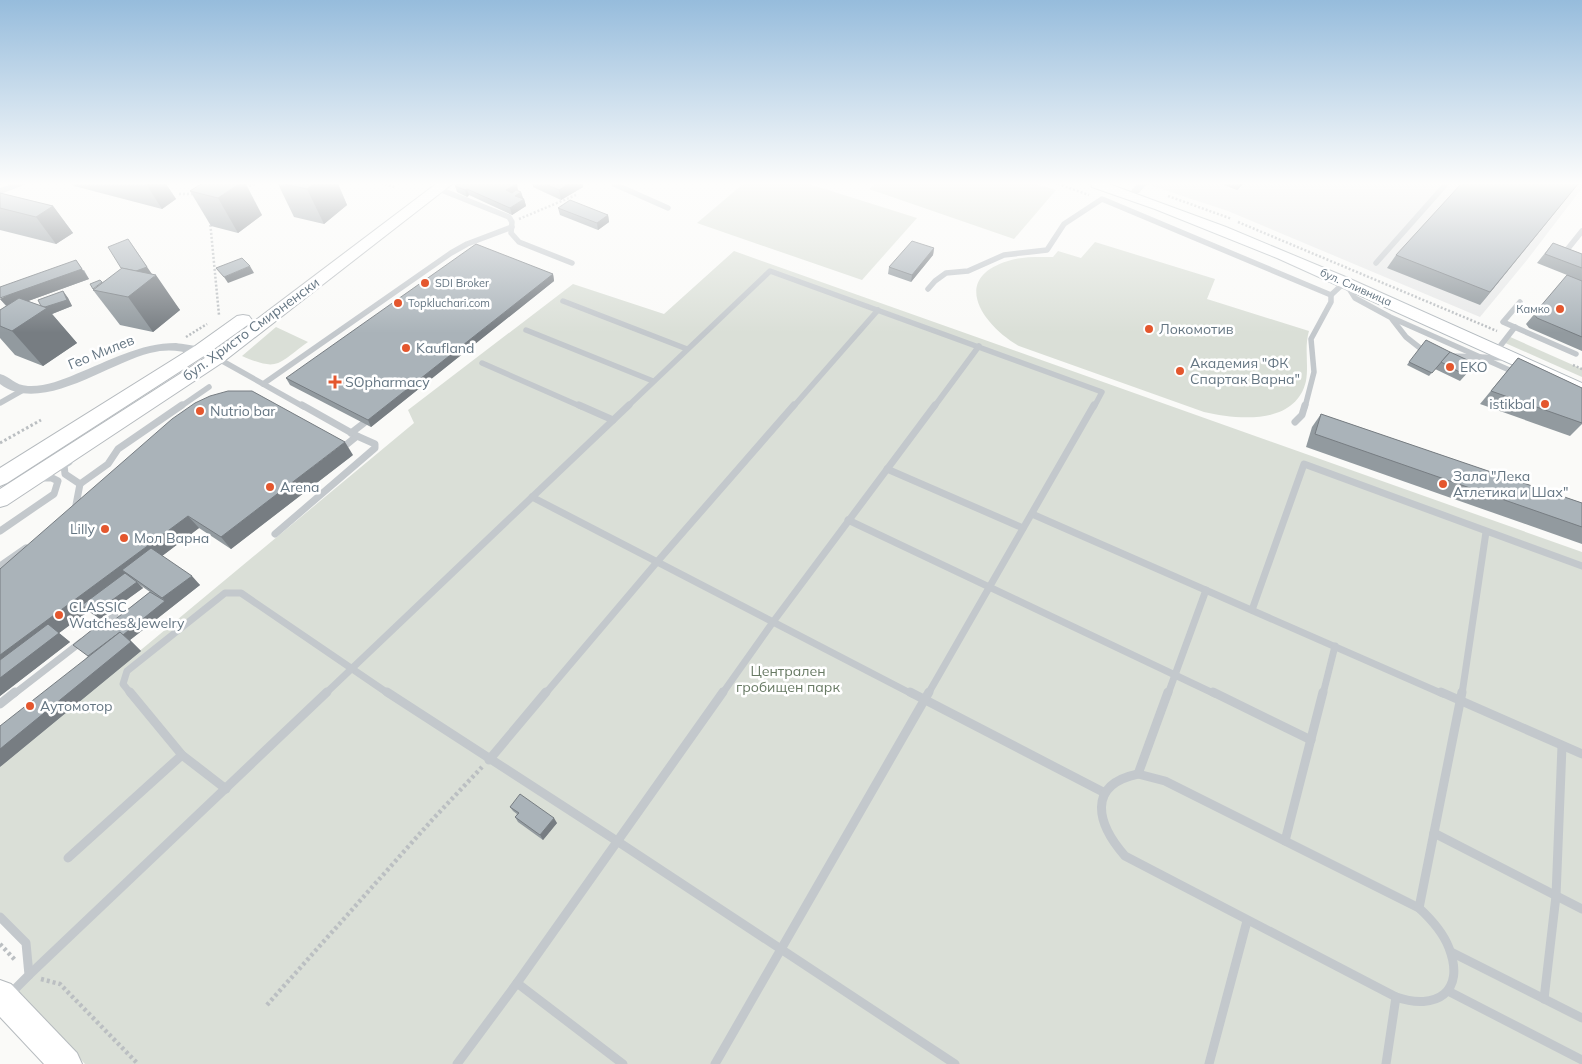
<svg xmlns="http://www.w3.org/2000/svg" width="1582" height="1064" font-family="Mulish,sans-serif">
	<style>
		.built { fill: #e8e9e9 }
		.green { fill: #dadfd7 }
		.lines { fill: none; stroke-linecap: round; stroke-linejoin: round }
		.secondary-casing { stroke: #b3babf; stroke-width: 2 }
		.primary-casing { stroke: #b5babe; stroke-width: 2 }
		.path-far2 { stroke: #bbbfc2; stroke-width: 2.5; stroke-dasharray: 2 2; stroke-linecap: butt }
		.path-far1 { stroke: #bbbfc2; stroke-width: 3; stroke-dasharray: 2.5 2.5; stroke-linecap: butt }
		.path { stroke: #bbbfc2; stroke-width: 4.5; stroke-dasharray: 3 3; stroke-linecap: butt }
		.lane-far2 { stroke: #c3c8cc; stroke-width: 5.5 }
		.lane-far1 { stroke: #c3c8cc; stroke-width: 7 }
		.lane { stroke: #c3c8cc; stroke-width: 9 }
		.street { fill: #c3c8cc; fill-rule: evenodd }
		.secondary { fill: #fff; fill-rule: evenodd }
		.primary { fill: #fff; fill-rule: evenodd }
		.wall { fill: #929a9f }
		.shaded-wall { fill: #777d82 }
		.building { fill: #aab3b9; stroke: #777d82 }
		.poi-dot { fill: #e4572e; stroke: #fff; stroke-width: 2 }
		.labels { text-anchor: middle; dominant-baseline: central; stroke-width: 5; stroke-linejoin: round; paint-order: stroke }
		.far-poi-label { font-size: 11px; fill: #657683; stroke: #fff; text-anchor: start }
		.far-street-label { font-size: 11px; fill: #657683; stroke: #fff }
		.street-label { font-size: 14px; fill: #657683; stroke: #fff }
		.poi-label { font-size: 14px; fill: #657683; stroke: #fff; text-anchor: start }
		.park-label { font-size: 14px; fill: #687a64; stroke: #fff }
	</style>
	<rect width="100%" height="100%" fill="#fafaf8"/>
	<!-- built -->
	<path class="built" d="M1146 184H1582V188L1527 260 1480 317 1228 211Z"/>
	<!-- green -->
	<g class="green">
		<path d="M743 184H809L917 218 862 280 697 223Z"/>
		<path d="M875 184H1036L1056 190 1014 239 869 189Z"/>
		<path d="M1095 242 1215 279 1207 299 1309 331C1304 348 1309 364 1306 381 1296 425 1239 420 1204 412L1019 346C984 326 949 279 1008 261 1023 256 1038 257 1053 257L1058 251 1081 258Z"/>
		<path d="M734 251 1582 552V1064H85L13 991 29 975 26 943 0 917V767L414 423 408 410 573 284 664 314Z"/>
		<path d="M276 327 308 342C277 364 279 372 242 356Z"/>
		<path d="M1508 336 1582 369V377L1503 342Z"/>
	</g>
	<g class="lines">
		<!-- secondary casing -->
		<g class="secondary-casing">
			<path id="secondary" d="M1091 184H1109L1226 227 1348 278 1582 383V396L1277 258 1155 209 1092 187Z"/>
		</g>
		<!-- primary casing -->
		<g class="primary-casing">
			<g id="primary">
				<path d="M436 184H452L223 362 7 505 0 507V489L211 354Z"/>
				<path d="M243 315 249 316 252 320 249 324 207 354 7 483 0 486V468L195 346 237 316Z"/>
				<path d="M0 980 11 984 77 1053 82 1064H44L0 1017Z"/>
			</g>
		</g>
		<!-- path-far2 -->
		<g class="path-far2">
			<path d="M385 184 394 187"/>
			<path d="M1058 184 1089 195"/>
			<path d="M245 187 257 184"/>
			<path d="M179 194H194"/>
			<path d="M1168 196 1232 219"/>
			<path d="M519 219 576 195"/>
			<path d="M210 221 219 315"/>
			<path d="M1238 222 1497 331"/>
			<path d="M186 337 207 324"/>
			<path d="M1573 365 1582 369"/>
		</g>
		<!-- path-far1 -->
		<path class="path-far1" d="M0 443 41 420"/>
		<!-- path -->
		<g class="path">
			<path d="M0 944 15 960"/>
			<path d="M41 979 60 984 138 1064"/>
			<path d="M267 1005 432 820 482 767"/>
		</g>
		<!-- lane-far2 -->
		<g class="lane-far2">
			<path d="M614 184 668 208"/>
			<path d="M439 189 509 217 512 222 511 233 519 242 572 263"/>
			<path d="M1582 231 1566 251 1582 258"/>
			<path d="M1376 263 1446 184"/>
			<path d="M928 289 935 281 946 273 968 271 1004 255 1047 250 1064 224 1102 199 1331 295 1345 282 1355 298 1390 317 1516 373"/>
			<path d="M563 301 687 349"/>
			<path d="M1520 302 1503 322 1576 354"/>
			<path d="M1392 319 1406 337 1420 348"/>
			<path d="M526 330 653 381"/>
			<path d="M1501 345 1515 327"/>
			<path d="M1452 356 1506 358"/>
			<path d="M217 358 304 407"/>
			<path d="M482 363 582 407"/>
			<path d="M263 384 451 253 467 244 512 227"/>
			<path d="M0 403 23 390"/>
			<path d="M180 407 209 387"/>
			<path d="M627 407 770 271 1102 392 1094 407"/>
			<path d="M793 407 878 310"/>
			<path d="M934 407 979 346"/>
			<path d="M1305 407 1314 372 1311 339 1331 302V295"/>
		</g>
		<!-- lane-far1 -->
		<g class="lane-far1">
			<path d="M302 405 357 436 341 449"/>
			<path d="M579 405 613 420"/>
			<path d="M1295 422 1302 415 1305 405"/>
			<path d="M351 433 364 423"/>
			<path d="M69 462 64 465 65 474 80 484 75 510"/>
			<path d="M887 469 1023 528"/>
			<path d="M80 484 108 464 118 449 182 405"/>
			<path d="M532 497 912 694"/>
			<path d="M1032 514 1443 694"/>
			<path d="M848 520 1215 694"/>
			<path d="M0 531 54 494 58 481 52 478H41"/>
			<path d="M275 534 375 448V444L357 436"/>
			<path d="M0 566 26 548"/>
			<path d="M1252 610 1304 464 1582 566"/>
			<path d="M99 627 115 616"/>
			<path d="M14 694 81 642"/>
			<path d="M131 694 123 684 127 671 225 593H241L389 694"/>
			<path d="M325 694 629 405"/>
			<path d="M545 694 657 562 794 405"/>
			<path d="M722 694 773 622 935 405"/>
			<path d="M928 694 1094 405"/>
			<path d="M1168 694 1206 590"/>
			<path d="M1323 694 1335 646"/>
			<path d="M1462 694 1486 532"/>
		</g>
		<!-- lane -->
		<g class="lane">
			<path d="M130 692 182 755 226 789"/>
			<path d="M387 692 617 841 955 1064"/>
			<path d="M910 692 1105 793"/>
			<path d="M1213 692 1311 740"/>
			<path d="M1441 692 1582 754"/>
			<path d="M0 704 15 692"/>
			<path d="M489 760 546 692"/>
			<path d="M1138 774 1165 781 1419 908C1432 920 1443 932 1449 948 1466 992 1436 1011 1396 997L1125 856C1097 824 1086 785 1138 774Z"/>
			<path d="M1138 774 1168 692"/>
			<path d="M1434 833 1582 909"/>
			<path d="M1285 841 1323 692"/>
			<path d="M68 858 182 755"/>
			<path d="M1419 908 1462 692"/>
			<path d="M0 917 26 943 29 975 9 995"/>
			<path d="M1451 952 1582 1018"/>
			<path d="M29 975 327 692"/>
			<path d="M517 983 623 1064"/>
			<path d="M1448 991 1582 1060"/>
			<path d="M1544 999 1556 896 1562 746"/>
			<path d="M457 1064 517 983 723 692"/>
			<path d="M715 1064 929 692"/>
			<path d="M1209 1064 1247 921"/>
			<path d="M1386 1064 1396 997"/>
		</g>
		<!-- street -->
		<g class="street">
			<path d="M12 184H27L0 194V188Z"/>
			<path d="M1137 184H1147L1139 193H1133L1131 191Z"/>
			<path d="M176 343C190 345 213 347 223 358L217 362C193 355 177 346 150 353 108 363 41 415 0 384V374C11 377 14 385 28 386 44 387 62 380 76 374 109 361 140 343 176 343Z"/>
		</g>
		<!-- secondary -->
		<use href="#secondary" class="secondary"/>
		<!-- primary -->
		<use href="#primary" class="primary"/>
	</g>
	<!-- wall -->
	<g class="wall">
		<path d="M73 184H166L176 199 162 209 74 186Z"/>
		<path d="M201 184 262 215 238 233 211 226 190 191Z"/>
		<path d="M278 184H338L347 205 324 224 294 217Z"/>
		<path d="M533 184H583V187L561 200 533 187Z"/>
		<path d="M1221 184H1243L1237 190Z"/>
		<path d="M1578 184 1480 305 1387 268 1396 255Z"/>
		<path d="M455 186 518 190 521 192 523 199H524L526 206 512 215 469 195 467 197 457 192Z"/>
		<path d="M0 193 53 206 73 233 56 244 0 230Z"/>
		<path d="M558 208 608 215 609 222 598 230 560 215Z"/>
		<path d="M1553 243 1582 254V351L1529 328 1526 324 1567 275 1537 263Z"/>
		<path d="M934 248 933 255 911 282 888 274 889 267Z"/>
		<path d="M84 270 89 279 28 301 41 306 63 291 68 298 72 306 52 314 77 343 43 366 15 355 0 338V310L6 306 0 299Z"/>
		<path d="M152 274 180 310 153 332 120 325 93 290 102 282Z"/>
		<path d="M553 274 554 281 371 427 290 385 286 378Z"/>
		<path d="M1450 352 1470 370 1460 381 1435 369 1436 368 1429 376 1407 365 1409 362Z"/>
		<path d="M1518 358 1582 388V424L1570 436 1480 404Z"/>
		<path d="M1321 414 1582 503V544L1306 447 1312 427Z"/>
		<path d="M353 455 231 549 199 528 162 556 200 585 130 640 141 651 0 767 88 656 108 625 150 592 136 582 143 588 100 619 89 611 59 633 70 642 0 696V569Z"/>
		<path d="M510 807 557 823 543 840 518 822 515 817 517 814 513 811Z"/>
	</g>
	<!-- shaded-wall -->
	<g class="shaded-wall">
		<path d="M146 184H166L176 199 162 209Z"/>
		<path d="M239 184H246L262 215 238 233 218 198Z"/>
		<path d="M314 184H338L347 205 324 224 307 189Z"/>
		<path d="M516 184H517L518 190 508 197 506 190Z"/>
		<path d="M569 184H583V187L561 200 559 190Z"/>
		<path d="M1240 184H1243L1237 190Z"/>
		<path d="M1578 184 1480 305 1490 292Z"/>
		<path d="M467 189 469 195 467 197 465 190Z"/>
		<path d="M521 192 523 198 517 202 515 196Z"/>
		<path d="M524 199 526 206 512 215 510 208Z"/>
		<path d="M53 206 73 233 56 244 36 217Z"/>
		<path d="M608 215 609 222 598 230 597 223Z"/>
		<path d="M128 239 154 277 156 275 180 310 153 332 128 297 133 284Z"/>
		<path d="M934 248 933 255 911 282 912 275Z"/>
		<path d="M76 260 89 279 9 308 0 299Z"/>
		<path d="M250 266 254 273 228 283 224 277Z"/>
		<path d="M553 274 554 281 371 427 368 420Z"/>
		<path d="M63 291 68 298 72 306 52 314 77 343 43 366 12 331 42 308Z"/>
		<path d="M345 442 353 455 231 549 221 537Z"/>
		<path d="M188 516 199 528 133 578 122 570 132 579 82 605 89 611 59 633 70 642 0 696V655Z"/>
		<path d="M192 576 200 585 130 640 141 651 0 767V749L92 659 165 601 162 598Z"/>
		<path d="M137 582 143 588 100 619 93 614Z"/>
		<path d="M554 818 557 823 543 840 540 835Z"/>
	</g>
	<!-- building -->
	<g class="building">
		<path d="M201 184H239L218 198 190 191Z"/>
		<path d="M284 184H314L307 189Z"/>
		<path d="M458 184H516L506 190 512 193 516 190 521 192 515 196 524 199 510 208 467 189 465 190 455 186Z"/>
		<path d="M545 184H569L559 190Z"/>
		<path d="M1461 184H1578L1490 292 1396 255Z"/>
		<path d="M0 193 53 206 36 217 0 208Z"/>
		<path d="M570 200 608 215 597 223 558 208Z"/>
		<path d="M128 239 147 267 136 271 121 268 108 247Z"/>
		<path d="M912 241 934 248 912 275 889 267Z"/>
		<path d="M1553 243 1582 254V268L1545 254Z"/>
		<path d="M476 244 553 274 368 420 286 378Z"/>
		<path d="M242 258 250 266 224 277 216 268Z"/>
		<path d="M76 260 82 269 0 298V287Z"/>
		<path d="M122 268 156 275 128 297 93 290Z"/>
		<path d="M1567 275 1582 281V337L1537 318 1534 314Z"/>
		<path d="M100 280 102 282 93 289 90 284Z"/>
		<path d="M63 291 67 300 45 307 41 306 38 300Z"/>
		<path d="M19 298 47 308 12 331 0 326V310Z"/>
		<path d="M1426 340 1450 352 1432 373 1409 362Z"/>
		<path d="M1450 352 1476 364 1465 375 1441 362Z"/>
		<path d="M1518 358 1582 388V423L1491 391Z"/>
		<path d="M228 391H252L345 442 221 537 188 516 0 655V569L172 419 195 403 210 396Z"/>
		<path d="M1321 414 1582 503V527L1315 434Z"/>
		<path d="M151 548 192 576 162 598 122 570Z"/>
		<path d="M125 573 137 582 93 614 82 605Z"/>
		<path d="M150 592 165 601 123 635 120 632 88 656 73 645 103 621 108 625Z"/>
		<path d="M48 624 59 633 0 678V660Z"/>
		<path d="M120 632 131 642 0 749V726Z"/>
		<path d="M520 794 554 818 540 835 515 817 519 813 510 807Z"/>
	</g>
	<!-- sky -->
	<linearGradient id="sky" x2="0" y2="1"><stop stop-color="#96bcdc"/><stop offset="0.55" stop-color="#fdfdfc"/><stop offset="1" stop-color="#fdfdfc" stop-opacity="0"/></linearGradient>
	<rect width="1582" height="333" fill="url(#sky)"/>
	<!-- markers -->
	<g class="poi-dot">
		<circle cx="425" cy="283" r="5"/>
		<circle cx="398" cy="303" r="5"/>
		<circle cx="1560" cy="309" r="5"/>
		<circle cx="1149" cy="329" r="5"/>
		<circle cx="406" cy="348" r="5"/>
		<circle cx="1450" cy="367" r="5"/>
		<circle cx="1180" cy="371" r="5"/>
		<path d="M332.5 374.5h5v5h5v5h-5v5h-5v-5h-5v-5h5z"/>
		<circle cx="1545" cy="404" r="5"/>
		<circle cx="200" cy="411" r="5"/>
		<circle cx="1443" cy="484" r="5"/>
		<circle cx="270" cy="487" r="5"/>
		<circle cx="105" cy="529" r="5"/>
		<circle cx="124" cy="538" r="5"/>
		<circle cx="59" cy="615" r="5"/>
		<circle cx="30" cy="706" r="5"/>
	</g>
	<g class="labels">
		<!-- far-poi labels -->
		<g class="far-poi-label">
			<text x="435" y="283">SDI Broker</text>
			<text x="408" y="303">Topkluchari.com</text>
			<text x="1550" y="309" text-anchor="end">Камко</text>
		</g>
		<!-- far-street labels -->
		<g class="far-street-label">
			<text transform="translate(1356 287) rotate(24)">бул. Сливница</text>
		</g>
		<!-- street labels -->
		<g class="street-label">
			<text transform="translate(251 329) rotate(-36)">бул. Христо Смирненски</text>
			<text transform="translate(101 352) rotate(-22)">Гео Милев</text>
		</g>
		<!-- poi labels -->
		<g class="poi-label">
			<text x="1159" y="329">Локомотив</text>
			<text x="416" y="348">Kaufland</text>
			<text x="1190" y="363">Академия "ФК<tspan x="1190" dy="16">Спартак Варна"</tspan></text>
			<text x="1460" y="367">EKO</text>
			<text x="345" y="382">SOpharmacy</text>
			<text x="1535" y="404" text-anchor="end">istikbal</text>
			<text x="210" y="411">Nutrio bar</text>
			<text x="1453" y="476">Зала "Лека<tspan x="1453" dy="16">Атлетика и Шах"</tspan></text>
			<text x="280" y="487">Arena</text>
			<text x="95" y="529" text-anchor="end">Lilly</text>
			<text x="134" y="538">Мол Варна</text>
			<text x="69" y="607">CLASSIC<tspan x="69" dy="16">Watches&amp;Jewelry</tspan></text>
			<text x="40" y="706">Аутомотор</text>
		</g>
		<!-- park labels -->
		<g class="park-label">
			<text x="788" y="671">Централен<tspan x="788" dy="16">гробищен парк</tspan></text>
		</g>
	</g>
</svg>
